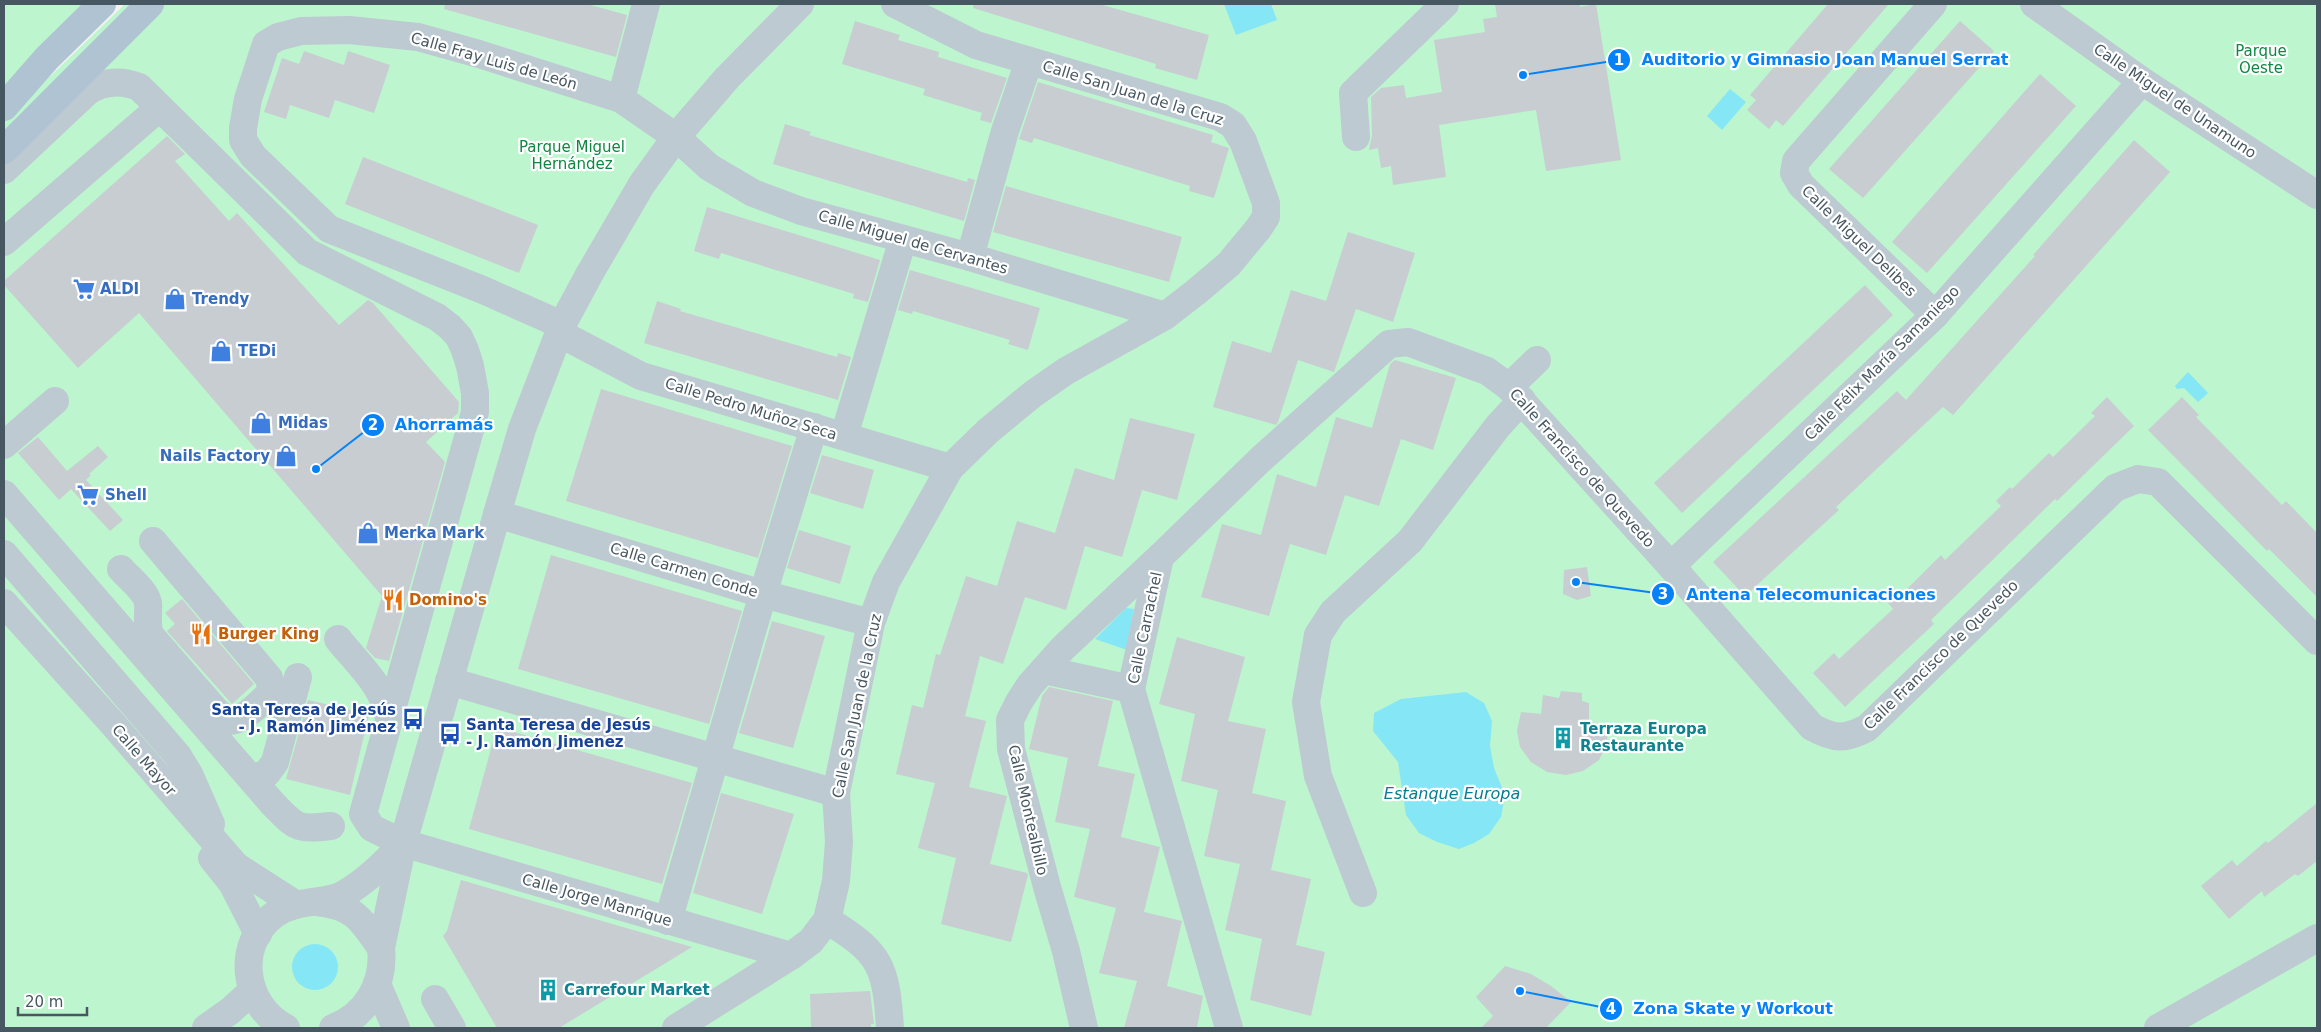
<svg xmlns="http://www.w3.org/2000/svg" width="2321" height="1032" font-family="'DejaVu Sans',sans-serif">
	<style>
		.green { fill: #bdf5ce }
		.water { fill: #85e7f6 }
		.building { fill: #c8cdd2 }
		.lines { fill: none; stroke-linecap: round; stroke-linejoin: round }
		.minor { stroke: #becad2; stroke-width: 28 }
		.major { stroke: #afc3d3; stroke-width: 28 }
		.labels { text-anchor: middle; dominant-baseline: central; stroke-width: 4.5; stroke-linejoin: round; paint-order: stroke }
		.park-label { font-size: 15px; fill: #0d8741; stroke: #fff }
		.street-label { font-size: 15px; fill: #475761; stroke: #fff }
		.shop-label { font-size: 15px; font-weight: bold; fill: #366cbe; stroke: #fff; text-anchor: start }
		.food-label { font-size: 15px; font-weight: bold; fill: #c56008; stroke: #fff; text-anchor: start }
		.transit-label { font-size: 15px; font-weight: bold; fill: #164399; stroke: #fff; text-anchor: end }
		.culture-label { font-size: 15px; font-weight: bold; fill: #0d838f; stroke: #fff; text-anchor: start }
		.water-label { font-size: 16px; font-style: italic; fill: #047e90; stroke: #fff }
		.leader { fill: none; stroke: #0682f9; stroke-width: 2 }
		.callout-dot { fill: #0682f9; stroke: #fff; stroke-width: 2 }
		.mark-label { font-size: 15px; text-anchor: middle; font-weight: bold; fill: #fff }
		.callout-label { font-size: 16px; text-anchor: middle; font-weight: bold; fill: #0682f9; stroke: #fff; stroke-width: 4.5; stroke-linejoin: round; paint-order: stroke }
	</style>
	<rect width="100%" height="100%" fill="#f4f1f1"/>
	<!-- green -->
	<g class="green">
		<path d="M4 4H110L4 115Z"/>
		<path d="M125 4H2317V1028H4V121Z"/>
	</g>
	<!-- water -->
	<g class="water">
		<path d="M1224 4H1271L1277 20 1236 35Z"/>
		<path d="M1730 89 1746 102 1722 130 1707 116Z"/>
		<path d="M2188 372 2208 393 2198 402 2184 388 2177 389 2175 386Z"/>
		<path d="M1126 608 1134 609 1127 650 1095 639Z"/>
		<path d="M1466 692 1484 703 1492 721 1490 746 1494 768 1505 795 1501 817 1489 834 1474 843 1459 849 1437 842 1419 833 1406 815 1398 762 1373 731 1374 713 1401 699Z"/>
		<circle cx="315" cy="967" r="23"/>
	</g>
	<!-- building -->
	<g class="building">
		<path d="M445 4H587L627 15 616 57 444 9Z"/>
		<path d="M974 4H1099L1209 35 1197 80 1155 68 1156 64 973 8Z"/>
		<path d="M1495 4H1580V7L1596 4 1621 160 1546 171 1536 110 1439 125 1446 177 1393 185 1391 166 1381 168 1378 148 1369 150 1372 136 1371 97 1381 88 1404 85 1406 98 1442 92 1434 40 1485 32 1483 19 1497 17Z"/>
		<path d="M1828 4H1889L1783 126 1776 120 1769 129 1747 110 1756 100 1750 95Z"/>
		<path d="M855 21 900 35 898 40 939 52 938 57 1007 78 991 123 980 120 982 113 923 95 925 89 842 64Z"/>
		<path d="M1960 21 1994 51 1863 198 1829 169Z"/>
		<path d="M304 51 344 65 348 51 390 65 374 113 335 100 329 118 290 105 286 119 264 112 282 58 299 64Z"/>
		<path d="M2040 74 2076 106 1927 273 1892 242Z"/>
		<path d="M1038 82 1213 135 1211 142 1229 148 1214 198 1189 191 1190 186 1034 138 1032 143 1019 139Z"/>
		<path d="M785 124 811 132 809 135 967 182 968 178 975 180 964 221 773 164Z"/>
		<path d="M167 136 185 154 175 161 229 221 237 213 339 325 368 300 373 303 459 402 458 413 426 442 445 462 389 661 375 658 366 648 382 596 139 313 78 368 4 285V281Z"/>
		<path d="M2134 140 2170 172 1953 415 1943 407 1836 507 1839 510 1745 596 1713 562 1897 391 1906 400 2035 256 2033 255Z"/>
		<path d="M363 157 538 225 519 273 345 204Z"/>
		<path d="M1006 186 1182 237 1169 282 993 232Z"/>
		<path d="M707 207 880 260 868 302 853 298 854 294 721 253 719 259 694 251Z"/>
		<path d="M1348 232 1415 253 1393 322 1356 309 1334 372 1298 360 1278 422 1276 425 1213 407 1232 341 1271 353 1291 290 1326 301Z"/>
		<path d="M910 270 1040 308 1028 350 1008 344 1010 340 913 311 912 314 898 310Z"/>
		<path d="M1865 285 1893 315 1682 513 1654 483Z"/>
		<path d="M657 301 681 309 680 311 837 357 838 353 851 357 838 400 644 343Z"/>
		<path d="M1395 360 1456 378 1433 450 1401 439 1379 506 1345 495 1326 555 1290 544 1269 616 1201 597 1222 524 1261 535 1277 474 1316 487 1336 417 1372 428 1390 364Z"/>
		<path d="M601 389 792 446 758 558 566 501Z"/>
		<path d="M2107 397 2134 426 2057 501 2055 499 1931 620 1934 624 1845 707 1813 673 1834 653 1839 659 1893 609 1888 603 1902 590 1904 592 1941 555 1945 560 2001 506 1996 501 2010 487 2012 489 2049 453 2053 457 2095 416 2091 413Z"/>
		<path d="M2182 397 2199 415 2196 417 2282 505 2286 501 2317 533V597L2269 549 2267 551 2148 430Z"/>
		<path d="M1130 418 1195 434 1177 500 1142 490 1122 557 1085 546 1066 610 1025 597 1003 664 980 656 965 716 986 721 969 787 1007 796 990 864 1027 873 1028 875 1011 942 941 924 956 858 918 848 935 783 896 774 912 705 923 708 936 654 940 655 966 576 997 586 1017 521 1055 533 1075 468 1114 480Z"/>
		<path d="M38 437 67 471 98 446 108 457 89 474 91 475 86 480 123 520 110 531 71 489 59 500 18 453Z"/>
		<path d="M822 455 874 470 863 509 810 493Z"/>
		<path d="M799 530 851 546 840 584 787 568Z"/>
		<path d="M551 555 742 611 709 724 518 669Z"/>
		<path d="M1587 567 1591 596 1577 600 1563 594 1564 570Z"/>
		<path d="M182 599 254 684 232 704 167 631 175 624 165 613Z"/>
		<path d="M772 621 825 636 793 748 739 733Z"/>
		<path d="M1177 637 1245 657 1228 721 1266 729 1252 793 1286 801 1271 870 1311 879 1296 945 1325 952 1311 1016 1250 1000 1262 939 1225 930 1240 864 1204 856 1218 790 1181 781 1195 714 1159 704Z"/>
		<path d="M1049 687 1113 701 1098 766 1135 774 1121 837 1160 847 1144 912 1182 921 1167 986 1203 996 1197 1028H1124L1137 981 1099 973 1116 908 1074 897 1090 829 1055 822 1068 758 1029 749 1042 696Z"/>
		<path d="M1561 691 1582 693V701L1589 703V721L1609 727 1606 746 1599 760 1583 771 1566 775 1547 772 1531 762 1520 747 1517 731 1521 712 1541 714 1543 695 1559 698Z"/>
		<path d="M308 700 369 714 350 795 286 779Z"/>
		<path d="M497 727 692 783 662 884 469 829Z"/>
		<path d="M721 793 794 814 762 914 693 893Z"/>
		<path d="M2317 803V861L2298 876 2295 874 2264 897 2262 891 2229 919 2201 886 2232 860 2237 866 2266 841 2268 843Z"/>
		<path d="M461 880 692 947 559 1028H497L443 936 447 931Z"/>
		<path d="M1505 966 1531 974 1551 986 1571 1002 1546 1028H1481L1493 1016 1476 997Z"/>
		<path d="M870 991 874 1024H871V1028L811 1027 810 994Z"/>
	</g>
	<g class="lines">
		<!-- minor -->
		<g class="minor">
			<path d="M1933 4 1796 161 1794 173 1801 185 1935 315"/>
			<path d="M2034 4 2142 81 2317 195"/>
			<path d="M621 99 646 4"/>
			<path d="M1356 137 1353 93 1445 4"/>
			<path d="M4 170 88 91C104 81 122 80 139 87L307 252 437 317 450 327 459 337 465 350 470 366 475 393V412L389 720"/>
			<path d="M4 242 159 108"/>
			<path d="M970 257 1005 131 1029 61"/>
			<path d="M562 325 483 290 329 229 253 156 243 140V128L248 99 266 44 278 37 301 31 349 30 418 37 479 54 621 99 676 137 709 167 753 193 801 211 970 257 1165 316"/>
			<path d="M559 333 641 376 950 468"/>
			<path d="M1509 387 1537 360"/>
			<path d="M844 436 903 239"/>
			<path d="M4 445 55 401"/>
			<path d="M4 494 273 804C297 828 296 830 331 826"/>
			<path d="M497 514 763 594 871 623"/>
			<path d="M4 554 178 756 189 774 211 824"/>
			<path d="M1671 566 1935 315 2142 81"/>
			<path d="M121 569C129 578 146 591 148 603 149 614 146 623 150 635L216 711 228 721C245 721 259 703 272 692L269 678 153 541"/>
			<path d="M4 603 112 723 236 866 295 904"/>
			<path d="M338 639C357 663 386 688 389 720L363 814 372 828 403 843 791 956"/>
			<path d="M1044 670 1131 689"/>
			<path d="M449 681 836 793"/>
			<path d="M252 779 267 773 275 762 298 677"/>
			<path d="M212 858 232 883 258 934"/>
			<path d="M1363 893 1318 776 1306 702 1318 635 1333 612 1410 541 1498 426 1522 400"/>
			<path d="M317 902C354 906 361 919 381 948"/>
			<path d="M827 920C881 953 886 966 890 1028"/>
			<path d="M668 921 763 594 814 427"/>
			<path d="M377 984 396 1028"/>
			<path d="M435 999 452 1028"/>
			<path d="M206 1028 230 1011 252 991"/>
			<path d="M286 1028C243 1006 234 944 275 914 298 898 325 905 344 894 367 881 385 863 402 844"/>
			<path d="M333 1028C366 1015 385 984 381 948L403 843 497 514 522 429 562 325 590 273 642 184 676 137 727 78 800 4"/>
			<path d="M676 1028 791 956 811 941 827 920 836 881 839 842 836 793 871 623 886 582 950 468 988 431 1033 394 1066 371 1165 316 1196 292 1229 264 1258 229 1266 217V203L1243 141 1233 125 1220 117 976 45 895 4"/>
			<path d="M1084 1028 1066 951 1047 887 1011 749 1010 720 1019 702 1030 685 1063 648 1160 557"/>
			<path d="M1229 1028 1131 689 1160 557 1261 459 1389 344 1408 342 1487 371 1509 387 1671 566 1812 727C1834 739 1844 740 1867 728L2115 488 2138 479 2158 482 2317 641"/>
			<path d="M2158 1028 2317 938"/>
		</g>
		<!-- major -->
		<g class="major">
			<path d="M4 107 47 58 102 4"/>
			<path d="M4 150 150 4"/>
		</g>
	</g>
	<!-- icons -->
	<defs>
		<g id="supermarket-bare" transform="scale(1.725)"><path d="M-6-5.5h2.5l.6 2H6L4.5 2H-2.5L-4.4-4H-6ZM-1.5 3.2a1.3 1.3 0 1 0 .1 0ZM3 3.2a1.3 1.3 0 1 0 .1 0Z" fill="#3f7fe0" stroke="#fff" stroke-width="2.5" paint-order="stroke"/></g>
		<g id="shop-bare" transform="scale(1.725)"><path d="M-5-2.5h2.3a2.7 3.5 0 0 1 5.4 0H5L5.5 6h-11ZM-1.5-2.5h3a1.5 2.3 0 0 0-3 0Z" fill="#3f7fe0" stroke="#fff" stroke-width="2.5" paint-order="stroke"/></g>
		<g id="restaurant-bare" transform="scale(1.725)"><path d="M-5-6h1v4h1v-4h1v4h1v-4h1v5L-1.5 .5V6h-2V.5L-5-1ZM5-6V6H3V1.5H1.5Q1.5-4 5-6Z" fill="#e8710a" stroke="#fff" stroke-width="2.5" paint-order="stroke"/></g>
		<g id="bus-bare" transform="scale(1.725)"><path d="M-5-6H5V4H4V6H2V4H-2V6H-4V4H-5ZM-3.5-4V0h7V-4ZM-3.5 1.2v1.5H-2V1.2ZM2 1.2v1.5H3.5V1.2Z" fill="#1a4fb4" stroke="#fff" stroke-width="2.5" paint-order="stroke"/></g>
		<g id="building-bare" transform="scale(1.725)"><path d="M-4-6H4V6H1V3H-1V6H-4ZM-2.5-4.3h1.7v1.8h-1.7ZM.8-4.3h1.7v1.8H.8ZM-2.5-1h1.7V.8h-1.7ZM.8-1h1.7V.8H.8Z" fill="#0f9aa8" stroke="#fff" stroke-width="2.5" paint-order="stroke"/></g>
	</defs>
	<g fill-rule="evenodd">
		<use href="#supermarket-bare" x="84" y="289"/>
		<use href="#shop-bare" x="175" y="299"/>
		<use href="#shop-bare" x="221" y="351"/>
		<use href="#shop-bare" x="261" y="423"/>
		<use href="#shop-bare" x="286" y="456"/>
		<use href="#supermarket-bare" x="88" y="495"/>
		<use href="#shop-bare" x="368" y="533"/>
		<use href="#restaurant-bare" x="393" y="600"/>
		<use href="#restaurant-bare" x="201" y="634"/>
		<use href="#bus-bare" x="413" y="719"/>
		<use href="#bus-bare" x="450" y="734"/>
		<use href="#building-bare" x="1563" y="738"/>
		<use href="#building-bare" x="548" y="990"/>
	</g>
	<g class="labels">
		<!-- park labels -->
		<g class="park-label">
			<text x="2261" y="51">Parque<tspan x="2261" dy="17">Oeste</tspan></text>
			<text x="572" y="147">Parque Miguel<tspan x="572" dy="17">Hernández</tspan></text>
		</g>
		<!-- street labels -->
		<g class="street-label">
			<text transform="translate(494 61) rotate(16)">Calle Fray Luis de León</text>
			<text transform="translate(1133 93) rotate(17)">Calle San Juan de la Cruz</text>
			<text transform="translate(2175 101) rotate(34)">Calle Miguel de Unamuno</text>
			<text transform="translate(1859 241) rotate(44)">Calle Miguel Delibes</text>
			<text transform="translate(913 242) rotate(16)">Calle Miguel de Cervantes</text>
			<text transform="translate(1882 363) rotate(-45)">Calle Félix María Samaniego</text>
			<text transform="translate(751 409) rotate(17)">Calle Pedro Muñoz Seca</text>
			<text transform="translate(1582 468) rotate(48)">Calle Francisco de Quevedo</text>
			<text transform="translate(684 570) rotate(17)">Calle Carmen Conde</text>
			<text transform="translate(1145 628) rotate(-78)">Calle Carrachel</text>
			<text transform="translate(1941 655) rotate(-44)">Calle Francisco de Quevedo</text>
			<text transform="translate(857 706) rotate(-78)">Calle San Juan de la Cruz</text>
			<text transform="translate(144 760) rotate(49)">Calle Mayor</text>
			<text transform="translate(1028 810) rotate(77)">Calle Montealbillo</text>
			<text transform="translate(597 900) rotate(16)">Calle Jorge Manrique</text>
		</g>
		<!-- shop labels -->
		<g class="shop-label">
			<text x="100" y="289">ALDI</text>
			<text x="192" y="299">Trendy</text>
			<text x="238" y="351">TEDi</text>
			<text x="278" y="423">Midas</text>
			<text x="270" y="456" text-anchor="end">Nails Factory</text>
			<text x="105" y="495">Shell</text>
			<text x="384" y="533">Merka Mark</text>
		</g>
		<!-- food labels -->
		<g class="food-label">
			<text x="409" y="600">Domino's</text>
			<text x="218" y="634">Burger King</text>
		</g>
		<!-- transit labels -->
		<g class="transit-label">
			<text x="396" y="710">Santa Teresa de Jesús<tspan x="396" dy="17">- J. Ramón Jiménez</tspan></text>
			<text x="466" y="725" text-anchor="start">Santa Teresa de Jesús<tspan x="466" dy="17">- J. Ramón Jimenez</tspan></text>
		</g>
		<!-- culture labels -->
		<g class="culture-label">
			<text x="1580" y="729">Terraza Europa<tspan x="1580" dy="17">Restaurante</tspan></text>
			<text x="564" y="990">Carrefour Market</text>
		</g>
		<!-- water labels -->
		<g class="water-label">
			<text x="1452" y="793">Estanque Europa</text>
		</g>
	</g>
	<!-- callouts -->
	<path class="leader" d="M1523 75L1619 60M316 469L373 425M1576 582L1663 594M1520 991L1611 1009"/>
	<g class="callout-dot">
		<circle cx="1523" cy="75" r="5"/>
		<circle cx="316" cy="469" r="5"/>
		<circle cx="1576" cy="582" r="5"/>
		<circle cx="1520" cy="991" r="5"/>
		<circle cx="1619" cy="60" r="12"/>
		<circle cx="373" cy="425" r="12"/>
		<circle cx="1663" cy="594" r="12"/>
		<circle cx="1611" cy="1009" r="12"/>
	</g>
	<g class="mark-label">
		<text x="1619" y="65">1</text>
		<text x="373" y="430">2</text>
		<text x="1663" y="599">3</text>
		<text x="1611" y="1014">4</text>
	</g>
	<g class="callout-label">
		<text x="1825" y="65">Auditorio y Gimnasio Joan Manuel Serrat</text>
		<text x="444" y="430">Ahorramás</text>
		<text x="1811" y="600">Antena Telecomunicaciones</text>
		<text x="1733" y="1014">Zona Skate y Workout</text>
	</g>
	<!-- border -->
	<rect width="2321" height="1032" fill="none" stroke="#475761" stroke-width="10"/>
	<!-- scale -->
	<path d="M18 1007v8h69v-8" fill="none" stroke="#475761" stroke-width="2.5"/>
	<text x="25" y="1007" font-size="15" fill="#475761" stroke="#ffffff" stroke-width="4" paint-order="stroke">20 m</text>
</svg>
